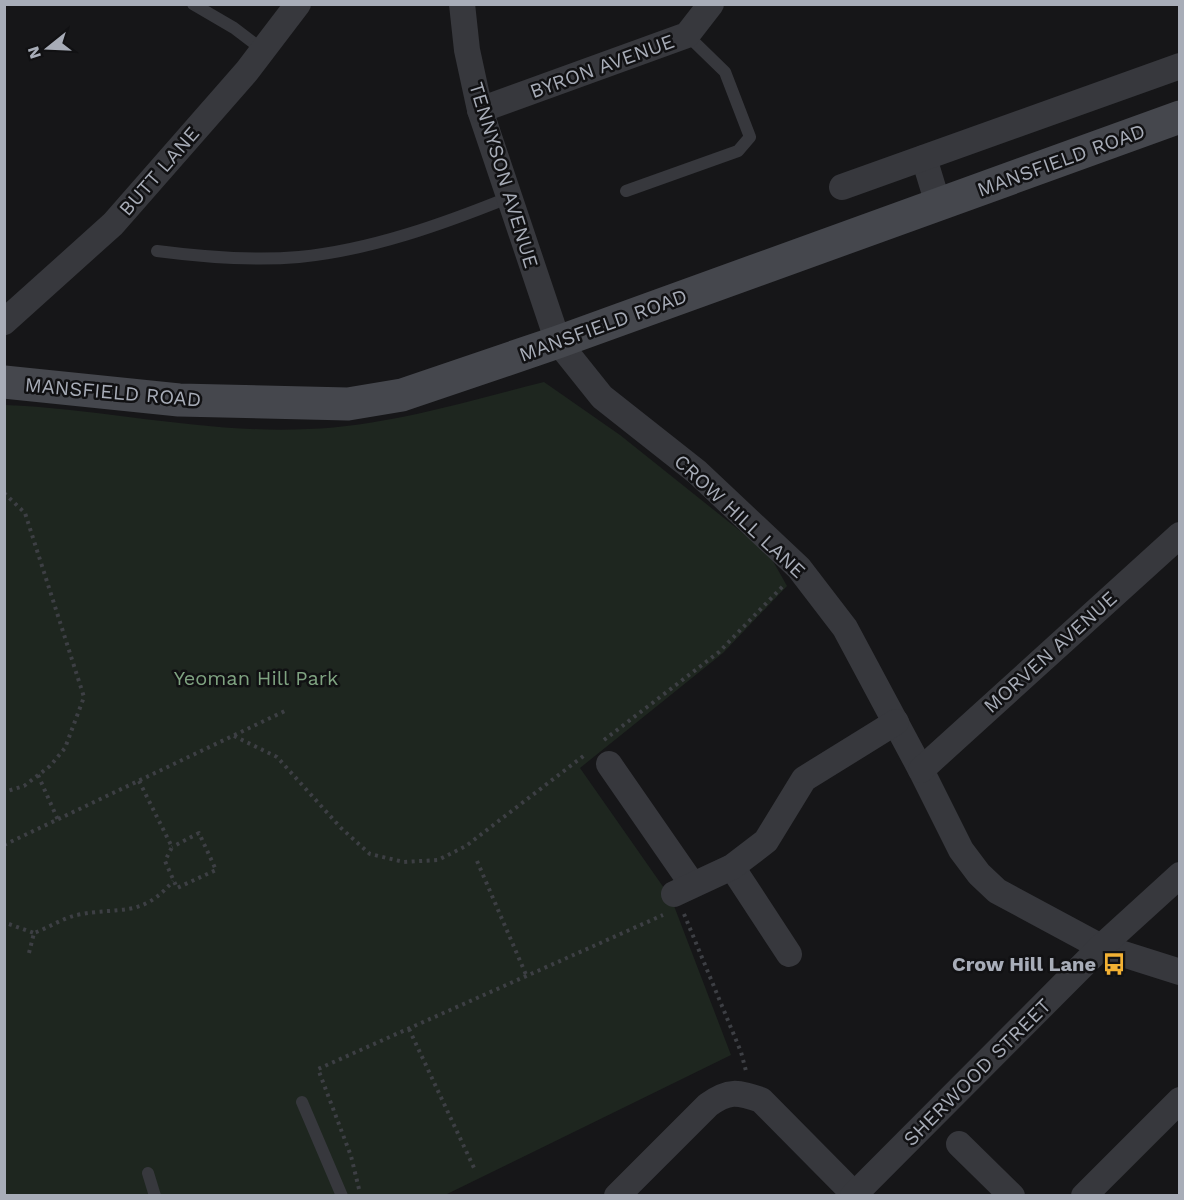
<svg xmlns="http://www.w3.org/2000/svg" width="1184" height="1200" font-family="'Work Sans',sans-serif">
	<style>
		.green { fill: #1e261f }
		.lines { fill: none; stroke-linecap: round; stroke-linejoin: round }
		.path { stroke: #3d3f44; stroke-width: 4; stroke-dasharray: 3 4.5; stroke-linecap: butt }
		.service { stroke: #37383d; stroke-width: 12 }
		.minor { stroke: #37383d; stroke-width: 26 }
		.secondary { stroke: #45474d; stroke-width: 33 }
		.labels { text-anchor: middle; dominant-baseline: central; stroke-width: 5; stroke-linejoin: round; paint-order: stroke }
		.street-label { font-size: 20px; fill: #a8adb8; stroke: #111113 }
		.park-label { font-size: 20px; fill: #7fa381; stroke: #111113 }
		.poi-label { font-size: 20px; font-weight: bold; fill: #a8adb8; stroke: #111113; text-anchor: end }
	</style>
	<rect width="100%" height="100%" fill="#161618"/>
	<!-- green -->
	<path class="green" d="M544 382 620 435 769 554 787 586 723 653 580 768 671 898 731 1055 445 1195 5 1196V405C106 409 206 434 308 429 388 426 467 401 544 382Z"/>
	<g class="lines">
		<!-- path -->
		<g class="path">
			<path d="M4 493 25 513 84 697 65 748 50 766 24 786 4 792"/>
			<path d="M234 736 277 757 341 828 370 854 404 862 438 860 466 846 586 754"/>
			<path d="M604 740 719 652 784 585"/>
			<path d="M38 775 58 820"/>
			<path d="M139 781 172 847 165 861 177 888 216 870 199 833 172 847"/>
			<path d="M4 845 287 710"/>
			<path d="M477 861 527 977"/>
			<path d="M684 914 741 1052 746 1071"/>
			<path d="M9 924 34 933"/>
			<path d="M29 953 34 933C48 928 63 918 77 915 119 906 141 919 173 881"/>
			<path d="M409 1029 475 1170"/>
			<path d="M359 1189 351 1156 318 1069 663 915"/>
		</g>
		<!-- service -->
		<g class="service">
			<path d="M193 4 234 28 263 50"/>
			<path d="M626 191 738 151 750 137 725 72 687 35"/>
			<path d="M157 251C203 257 252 261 299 257 371 250 443 224 510 197"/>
			<path d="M302 1102 342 1196"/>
			<path d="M148 1173 155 1196"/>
		</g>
		<!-- minor -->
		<g class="minor">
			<path d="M462 4 467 50 480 110 558 342 602 397 697 472 799 568 845 628 921 770 961 850 979 874 997 891 1101 947 1180 972"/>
			<path d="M480 110 687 35 711 4"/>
			<path d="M924 158 938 204"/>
			<path d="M842 187 1180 66"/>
			<path d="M4 322 113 224 247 71 298 4"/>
			<path d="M609 764 692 884"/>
			<path d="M921 770 1180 535"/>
			<path d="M732 867 789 954"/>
			<path d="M674 894 732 867 766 841 804 779 896 722"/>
			<path d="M959 1144 1012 1196"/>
			<path d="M617 1196 708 1105C729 1090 737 1092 761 1100L854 1194"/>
			<path d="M853 1196 1101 947 1180 875"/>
			<path d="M1084 1196 1180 1100"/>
		</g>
		<!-- secondary -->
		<path class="secondary" d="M4 382 179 400 348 404 402 395 558 342 1180 117"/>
	</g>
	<!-- icons -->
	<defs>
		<g id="bus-bare" transform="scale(1.8)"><path d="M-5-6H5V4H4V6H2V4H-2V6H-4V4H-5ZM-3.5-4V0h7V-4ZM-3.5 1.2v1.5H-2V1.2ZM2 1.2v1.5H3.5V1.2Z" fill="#f2b134" stroke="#111113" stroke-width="2.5" paint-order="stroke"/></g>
	</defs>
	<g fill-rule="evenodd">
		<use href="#bus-bare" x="1114" y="964"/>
	</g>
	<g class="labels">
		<!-- street labels -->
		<g class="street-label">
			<text transform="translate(602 66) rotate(-20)">BYRON AVENUE</text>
			<text transform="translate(1061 160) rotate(-20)">MANSFIELD ROAD</text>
			<text transform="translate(159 171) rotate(-49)">BUTT LANE</text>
			<text transform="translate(504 175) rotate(73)">TENNYSON AVENUE</text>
			<text transform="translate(603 325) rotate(-20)">MANSFIELD ROAD</text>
			<text transform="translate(113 392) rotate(5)">MANSFIELD ROAD</text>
			<text transform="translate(740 516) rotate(43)">CROW HILL LANE</text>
			<text transform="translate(1050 652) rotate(-42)">MORVEN AVENUE</text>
			<text transform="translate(977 1072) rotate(-45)">SHERWOOD STREET</text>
		</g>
		<!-- park labels -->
		<g class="park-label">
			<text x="256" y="678">Yeoman Hill Park</text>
		</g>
		<!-- poi labels -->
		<g class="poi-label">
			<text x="1096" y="964">Crow Hill Lane</text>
		</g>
	</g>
	<!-- border -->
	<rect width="1184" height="1200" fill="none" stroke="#a8adb8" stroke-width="12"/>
	<!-- north arrow -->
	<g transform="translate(48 48) rotate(252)" stroke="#111113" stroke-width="4.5" paint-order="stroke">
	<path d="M0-4.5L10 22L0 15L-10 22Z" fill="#a8adb8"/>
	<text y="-9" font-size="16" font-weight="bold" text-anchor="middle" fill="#a8adb8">N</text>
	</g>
</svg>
